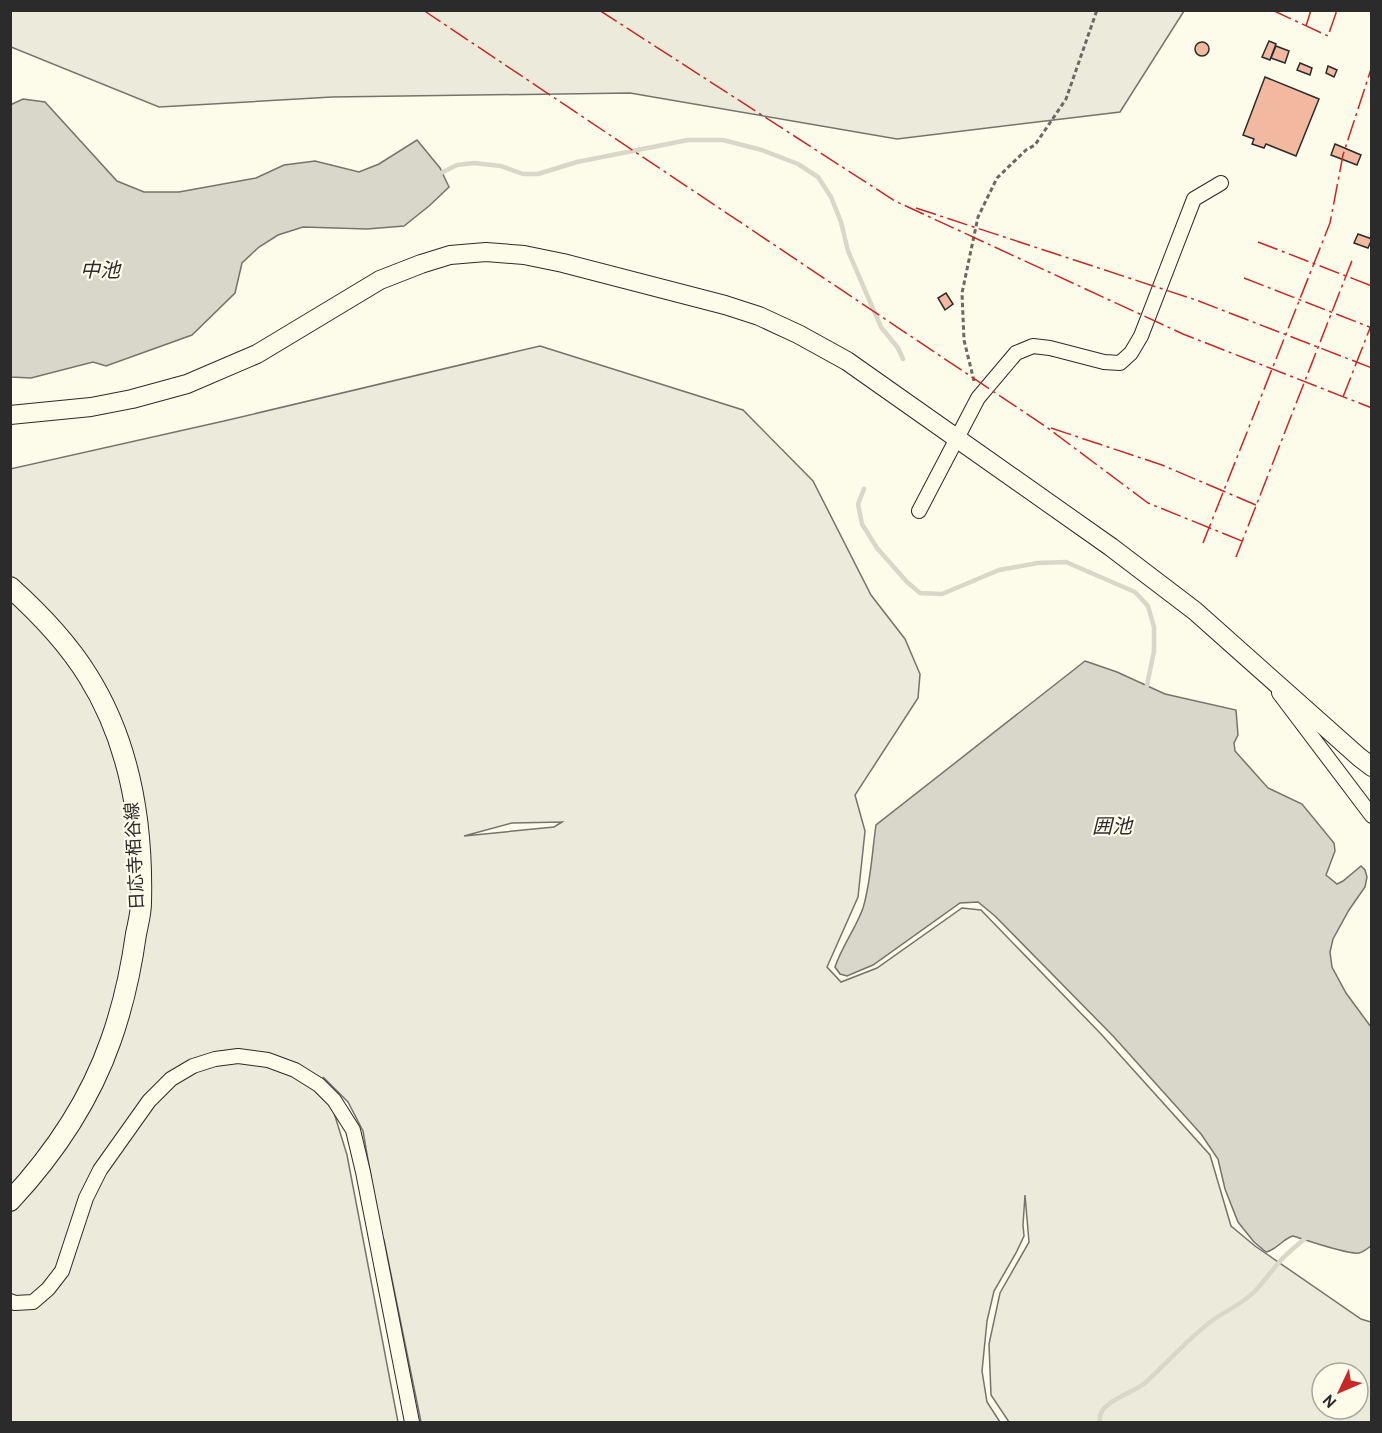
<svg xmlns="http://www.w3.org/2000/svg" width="1382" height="1433" font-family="Overpass,'Noto Sans JP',sans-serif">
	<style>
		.green { fill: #ecebdb; stroke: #74746e; stroke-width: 1.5; fill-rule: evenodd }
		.water { fill: #d8d7c9; stroke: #74746e; stroke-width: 1.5 }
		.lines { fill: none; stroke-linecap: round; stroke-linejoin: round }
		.stream { stroke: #d8d7c9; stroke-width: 4.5 }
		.building { fill: #f2b8a0; stroke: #2b2b2b; stroke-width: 1.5 }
		.minor-casing { stroke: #2b2b2b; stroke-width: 16 }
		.tertiary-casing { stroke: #2b2b2b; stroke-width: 20 }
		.secondary-casing { stroke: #2b2b2b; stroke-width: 22 }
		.path { stroke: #6a6964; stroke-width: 3; stroke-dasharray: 4.5 3; stroke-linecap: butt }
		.minor { stroke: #fdfbea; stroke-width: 14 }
		.tertiary { stroke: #fdfbea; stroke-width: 18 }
		.secondary { stroke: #fdfbea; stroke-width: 20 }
		.power { stroke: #c62828; stroke-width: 1.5; stroke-dasharray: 21 4.5 3 4.5; stroke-linecap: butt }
		.labels { text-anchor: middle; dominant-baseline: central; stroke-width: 4.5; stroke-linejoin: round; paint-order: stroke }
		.street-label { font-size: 18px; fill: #2b2b2b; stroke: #fdfbea }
		.water-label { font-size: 20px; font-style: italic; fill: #2b2b2b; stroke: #fdfbea }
	</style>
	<rect width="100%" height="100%" fill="#fdfbea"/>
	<!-- green -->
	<g class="green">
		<path d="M10 11 11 10 1184 11 1120 112 897 139 630 93 332 97 159 107 11 47Z"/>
		<path d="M540 346 743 410 813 481 871 595 905 639 920 674 918 698 855 795 865 831 858 897 827 967 841 982 877 968 962 908 981 910 1101 1034 1210 1155 1231 1226 1255 1246 1361 1319 1371 1322V1422H1009L991 1395 989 1344 1000 1293 1029 1242 1025 1195 1023 1225 1024 1236 1016 1253 994 1291 987 1321 982 1371 987 1402 1000 1422H421L384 1240H382L363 1131 348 1102 323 1077 347 1155 398 1422H11L10 469 224 421ZM562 822 554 827 464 836 512 823ZM1322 1373H1358V1409H1322Z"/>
	</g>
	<!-- water -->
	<g class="water">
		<path d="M23 99 45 102 117 181 144 192H179L256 178 284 165 315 161 359 172 379 164 417 140 440 168 449 187 429 206 404 226 367 229 303 227 278 235 259 247 242 263 235 293 192 335 106 366 93 362 31 378 11 377 10 105Z"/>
		<path d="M1085 661 1117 672 1165 694 1236 710 1238 735 1234 743 1235 751 1268 788 1302 804 1334 843 1335 851 1326 875 1337 884 1343 881 1361 866 1365 870 1367 877 1365 887 1349 910 1333 939 1330 952 1332 967 1346 993 1371 1027 1372 1245C1368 1248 1364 1252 1359 1253 1348 1255 1306 1240 1293 1236 1282 1239 1277 1250 1266 1252L1254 1242 1238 1222 1225 1189 1218 1159 1201 1134 1114 1037 995 916 978 902 960 903 873 965 847 976 840 974 835 967C842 946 856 928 863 908 871 882 872 852 876 825Z"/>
	</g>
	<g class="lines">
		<!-- stream -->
		<g class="stream">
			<path d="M437 175 457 165 474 163 501 166 523 174H538L577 162 688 140H723L762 150 798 164 818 177 831 197 841 222 848 251 881 327 898 348 903 359"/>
			<path d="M864 489 858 504 862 524 877 548 907 582 920 593 942 594 999 570 1038 563 1066 562 1135 592 1148 606 1154 627V651L1146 690"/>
			<path d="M1100 1422C1096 1402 1132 1394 1145 1383 1167 1363 1186 1341 1209 1323 1223 1312 1241 1305 1254 1292 1265 1281 1273 1268 1284 1257 1292 1249 1300 1243 1308 1236"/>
		</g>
	</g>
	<!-- building -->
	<g class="building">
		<path d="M1269 41 1276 44 1270 60 1262 57Z"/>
		<circle cx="1202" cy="49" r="7"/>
		<path d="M1276 46 1289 51 1285 63 1271 58Z"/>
		<path d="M1300 63 1312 68 1310 75 1297 70Z"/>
		<path d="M1328 66 1337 70 1334 77 1326 73Z"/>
		<path d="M1265 77 1319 99 1296 156 1266 144 1264 148 1252 144 1254 139 1243 135Z"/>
		<path d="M1335 144 1361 155 1357 165 1331 155Z"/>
		<path d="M1358 234 1372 239 1368 248 1354 243Z"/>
		<path d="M946 293 953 304 945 310 938 298Z"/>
	</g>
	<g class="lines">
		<!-- minor casing -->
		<g class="minor-casing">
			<g id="minor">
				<path d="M919 511 978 398 1016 353 1033 346 1050 348 1104 362 1120 363 1131 353 1141 336 1194 199 1221 183"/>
				<path d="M1279 693 1372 816"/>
				<path d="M10 1301 15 1303 33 1302 48 1289 62 1271 86 1198 100 1170 149 1101 171 1079 193 1066 215 1059 238 1056 268 1060 295 1070 319 1085 334 1100 353 1130 363 1172 412 1422"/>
			</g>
		</g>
		<!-- tertiary casing -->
		<g class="tertiary-casing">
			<path id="tertiary" d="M10 415 91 407 132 399 187 384 257 354 380 280 421 264 450 255 486 252 524 255 563 263 725 305 759 316 798 334 847 361 1111 547 1195 611 1359 757 1372 767"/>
		</g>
		<!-- secondary casing -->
		<g class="secondary-casing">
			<path id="secondary" d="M10 587C40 614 67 642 88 676 130 743 143 825 141 903 141 913 138 924 136 934 131 970 123 1006 111 1040 90 1100 53 1155 10 1201"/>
		</g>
		<!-- path -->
		<path class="path" d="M974 381 964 340 962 293 978 217 997 178 1026 150 1035 145 1066 99 1097 10"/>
		<!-- minor -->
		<use href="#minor" class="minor"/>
		<!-- tertiary -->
		<use href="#tertiary" class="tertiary"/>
		<!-- secondary -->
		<use href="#secondary" class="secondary"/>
		<!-- power -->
		<g class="power">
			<path d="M423 10 1045 426 1148 503 1242 541"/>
			<path d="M599 10 895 201 1183 334 1372 408"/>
			<path d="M1272 10 1328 36 1337 10"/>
			<path d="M1306 26 1311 10"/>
			<path d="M916 208 1196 300 1372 368"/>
			<path d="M1258 242 1372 286"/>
			<path d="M1244 278 1372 328"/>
			<path d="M1343 397 1372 323"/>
			<path d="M1051 428 1162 465 1256 505"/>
			<path d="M1203 543 1330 223 1343 155 1372 66"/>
			<path d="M1236 557 1353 258"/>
		</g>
	</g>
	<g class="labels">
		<!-- street labels -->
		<g class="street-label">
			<text transform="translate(136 856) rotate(-93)">日応寺栢谷線</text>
		</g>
		<!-- water labels -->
		<g class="water-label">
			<text x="100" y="272">中池</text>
			<text x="1112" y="828">囲池</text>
		</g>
	</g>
	<!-- border -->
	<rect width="1382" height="1433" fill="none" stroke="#2b2b2b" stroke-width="24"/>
	<!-- north arrow -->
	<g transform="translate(1340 1391) rotate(226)"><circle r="28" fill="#fdfbea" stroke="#a9a89e" stroke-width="1.5"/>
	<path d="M0-4.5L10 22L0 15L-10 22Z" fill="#c62828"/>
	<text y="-9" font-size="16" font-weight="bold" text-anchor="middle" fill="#2b2b2b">N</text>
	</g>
</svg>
